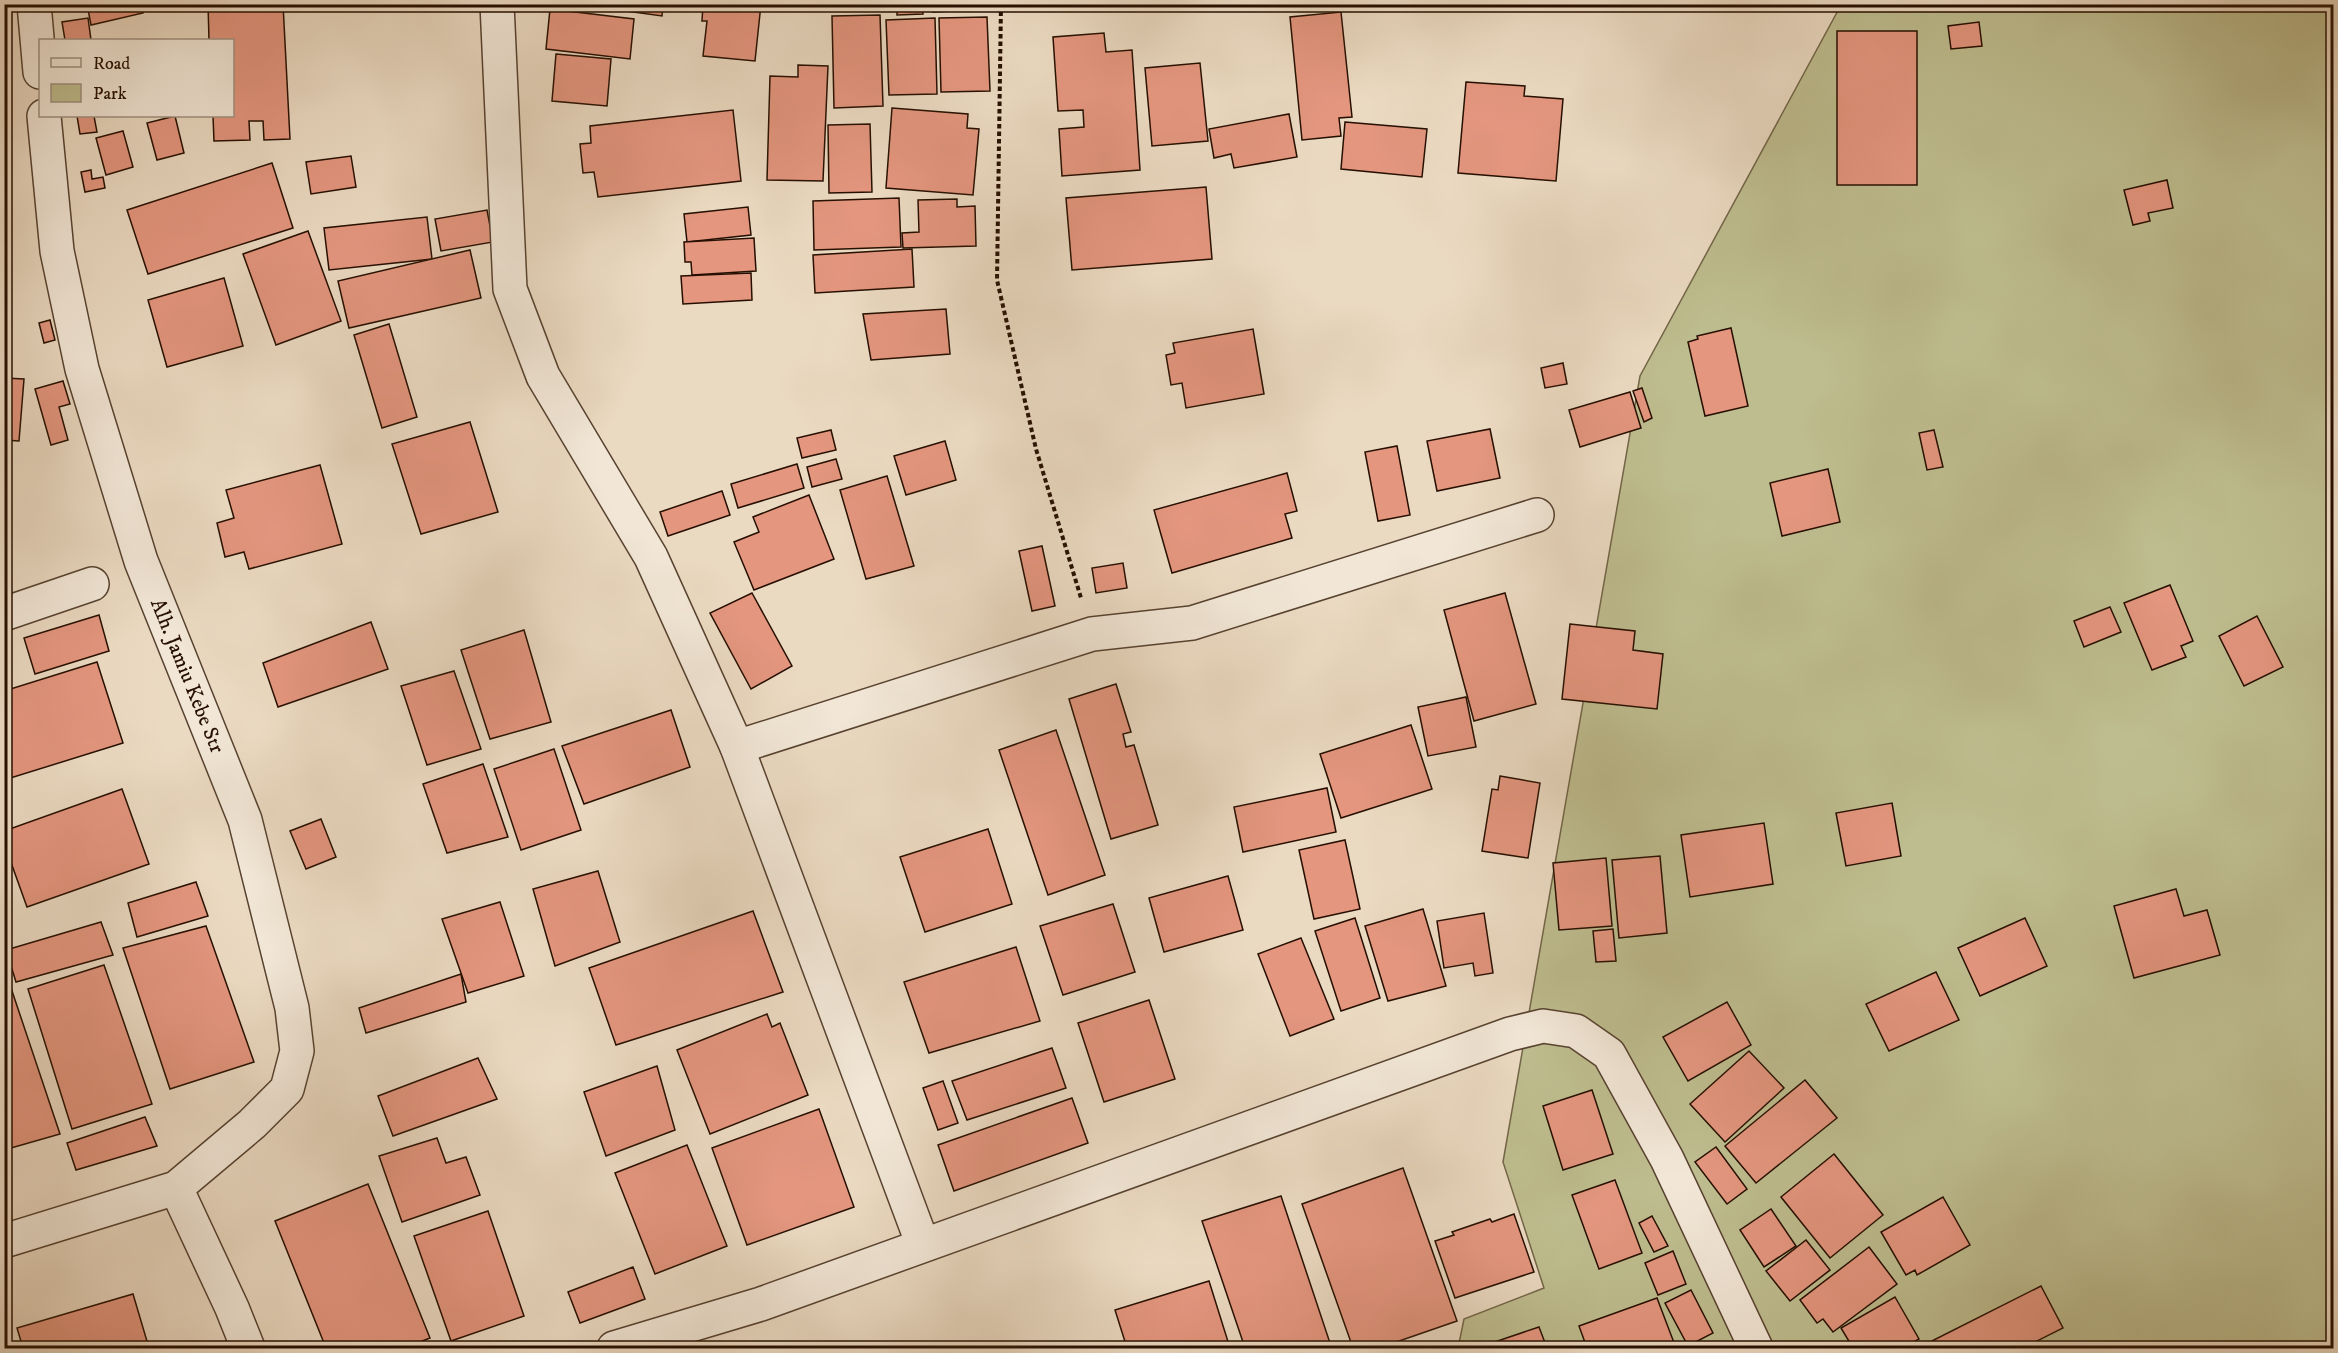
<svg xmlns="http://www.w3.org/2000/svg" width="2338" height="1353" font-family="'IM FELL DW Pica',serif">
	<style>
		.green { fill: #bebd8f; stroke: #726648; stroke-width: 1.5 }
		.building { fill: #e4967f; stroke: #260f00; stroke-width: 1.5 }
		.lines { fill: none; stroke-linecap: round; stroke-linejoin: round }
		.minor-casing { stroke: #574230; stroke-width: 36 }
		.path { stroke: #260f00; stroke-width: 4; stroke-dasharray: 4.5 3; stroke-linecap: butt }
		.minor { stroke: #f2e7d7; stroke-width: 33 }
		.labels { text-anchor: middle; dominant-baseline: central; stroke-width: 4.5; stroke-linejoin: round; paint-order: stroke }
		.street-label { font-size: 21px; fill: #260f00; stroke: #f2e7d7 }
	</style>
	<rect width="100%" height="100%" fill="#ebdac2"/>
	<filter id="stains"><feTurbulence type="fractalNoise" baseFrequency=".00333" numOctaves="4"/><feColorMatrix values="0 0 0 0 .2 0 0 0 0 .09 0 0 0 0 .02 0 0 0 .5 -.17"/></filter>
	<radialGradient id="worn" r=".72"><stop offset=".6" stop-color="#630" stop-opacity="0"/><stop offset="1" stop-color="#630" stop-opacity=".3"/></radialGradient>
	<!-- green -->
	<path class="green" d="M1841 5H2333V1348H1458L1464 1319 1544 1288 1503 1162 1640 376Z"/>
	<!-- building -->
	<g class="building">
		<path d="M87 4H142L143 13 91 25Z"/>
		<path d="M208 4H283L290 139 264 140 263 121H249L250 140 214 141 213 116H232V40H209Z"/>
		<path d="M575 4H663L662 16Z"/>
		<path d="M703 4H761L755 61 703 56 707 21H702Z"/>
		<path d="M897 4H922L923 14 897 15Z"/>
		<path d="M933 4H952V11L933 12Z"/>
		<path d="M550 9 634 19 630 59 546 49Z"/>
		<path d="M1341 12 1352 117 1339 118 1341 136 1302 140 1290 17Z"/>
		<path d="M880 15 883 106 834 108 832 16Z"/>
		<path d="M987 17 990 91 941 92 939 18Z"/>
		<path d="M88 18 91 40H65L62 22Z"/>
		<path d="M935 18 937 94 889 95 886 20Z"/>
		<path d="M1979 22 1982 46 1951 49 1948 26Z"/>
		<rect x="1837" y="31" width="80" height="154"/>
		<path d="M1104 33 1106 52 1132 50 1140 170 1062 176 1059 129 1084 127 1083 110 1058 111 1053 37Z"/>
		<path d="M556 54 611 59 607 106 552 101Z"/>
		<path d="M1200 63 1208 141 1152 146 1145 68Z"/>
		<path d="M798 65 828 66 823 181 767 180 770 76 798 77Z"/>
		<path d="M1466 82 1525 86 1524 96 1563 99 1556 181 1458 173Z"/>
		<path d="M892 108 968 114 967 128 979 129 973 195 886 188Z"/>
		<path d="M733 110 741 181 598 197 594 172 583 173 580 144 591 143 590 126Z"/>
		<path d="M1289 114 1297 157 1234 168 1231 154 1214 158 1209 129Z"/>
		<path d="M77 116H94L97 132 80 134Z"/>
		<path d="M175 116 184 153 157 160 147 123Z"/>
		<path d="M1345 122 1427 129 1422 177 1341 169Z"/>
		<path d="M870 124 872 192 829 193 828 125Z"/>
		<path d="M123 131 133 167 106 175 96 138Z"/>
		<path d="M351 156 356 187 311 194 306 162Z"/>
		<path d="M272 163 293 228 148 274 127 210Z"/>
		<path d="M91 170 92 179 103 177 105 188 85 192 81 172Z"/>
		<path d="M2167 180 2173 208 2148 213 2150 221 2133 225 2124 190Z"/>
		<path d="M1206 187 1212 259 1072 270 1066 198Z"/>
		<path d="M899 198 901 247 814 250 813 201Z"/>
		<path d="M957 199V207L975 206 976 246 903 248 902 233 919 232 918 200Z"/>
		<path d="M748 207 751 235 687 242 684 214Z"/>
		<path d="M487 210 493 242 441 251 435 219Z"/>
		<path d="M427 217 432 259 329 270 324 228Z"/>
		<path d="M308 231 341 321 276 345 243 254Z"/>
		<path d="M754 238 756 271 692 275 691 262H685L684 242Z"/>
		<path d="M912 249 914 287 815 293 813 255Z"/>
		<path d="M470 250 481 298 349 328 338 281Z"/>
		<path d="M751 273 752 300 683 304 681 276Z"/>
		<path d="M224 278 243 346 167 367 148 300Z"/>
		<path d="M946 309 950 354 871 360 863 314Z"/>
		<path d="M50 320 55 340 44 343 39 323Z"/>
		<path d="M389 324 417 417 382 428 354 335Z"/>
		<path d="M1731 328 1748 406 1705 416 1688 342 1698 339 1697 336Z"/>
		<path d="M1253 329 1264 394 1186 408 1182 383 1171 385 1166 355 1175 353 1173 343Z"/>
		<path d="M1563 363 1567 384 1545 388 1541 368Z"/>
		<path d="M4 378 24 379 19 441 4 440Z"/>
		<path d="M63 381 70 404 59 407 68 440 51 445 35 389Z"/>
		<path d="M1642 388 1652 418 1644 422 1633 391Z"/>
		<path d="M1630 392 1641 428 1580 447 1569 410Z"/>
		<path d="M470 422 498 512 421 534 392 444Z"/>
		<path d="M1490 429 1500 478 1437 491 1427 441Z"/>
		<path d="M831 430 836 450 802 458 797 438Z"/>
		<path d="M1934 430 1943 467 1927 470 1919 433Z"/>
		<path d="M945 441 956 480 906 495 894 456Z"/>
		<path d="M1397 446 1410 515 1378 521 1365 452Z"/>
		<path d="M836 459 842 479 812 487 807 467Z"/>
		<path d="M797 464 804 488 738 508 731 484Z"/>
		<path d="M320 465 342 544 249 569 244 552 225 557 217 523 234 518 226 490Z"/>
		<path d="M1828 469 1840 522 1782 536 1770 483Z"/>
		<path d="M1287 473 1297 511 1285 514 1292 538 1172 573 1154 510Z"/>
		<path d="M887 476 914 566 866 579 840 490Z"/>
		<path d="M722 491 730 515 668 536 660 512Z"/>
		<path d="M809 495 834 559 754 590 734 542 759 532 753 517Z"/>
		<path d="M1042 546 1055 606 1032 611 1019 551Z"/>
		<path d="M1123 563 1127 588 1096 593 1092 568Z"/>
		<path d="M2170 585 2193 641 2181 646 2186 657 2152 670 2124 603Z"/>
		<path d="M752 593 792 666 751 689 710 613Z"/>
		<path d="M1505 593 1536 704 1474 721 1444 610Z"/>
		<path d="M2110 607 2121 632 2084 647 2074 621Z"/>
		<path d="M99 615 109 651 35 674 24 638Z"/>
		<path d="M2257 616 2283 667 2244 686 2219 636Z"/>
		<path d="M371 622 388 669 278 707 263 663Z"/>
		<path d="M1570 624 1635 631 1633 650 1663 654 1657 709 1562 699Z"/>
		<path d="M524 630 551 722 490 739 461 650Z"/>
		<path d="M97 662 123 743 4 780V691Z"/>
		<path d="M454 671 481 749 427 765 401 686Z"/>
		<path d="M1116 684 1131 732 1123 734 1126 747 1134 745 1158 825 1111 839 1069 699Z"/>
		<path d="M1466 697 1476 747 1428 756 1418 707Z"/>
		<path d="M671 710 690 767 584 804 562 746Z"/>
		<path d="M1411 725 1432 789 1341 818 1320 754Z"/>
		<path d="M1056 730 1105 875 1048 895 999 750Z"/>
		<path d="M554 749 581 830 521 850 494 769Z"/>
		<path d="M483 764 508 837 447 853 423 784Z"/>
		<path d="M1500 776 1540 783 1528 858 1482 851 1492 789 1498 790Z"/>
		<path d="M1327 788 1336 832 1243 852 1234 807Z"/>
		<path d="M122 789 149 864 27 907 4 843V831Z"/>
		<path d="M1892 803 1901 856 1846 866 1836 813Z"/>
		<path d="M321 819 336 857 306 869 290 831Z"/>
		<path d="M1764 823 1773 884 1690 897 1681 835Z"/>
		<path d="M988 829 1012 904 925 932 900 857Z"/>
		<path d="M1345 840 1360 909 1314 919 1299 850Z"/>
		<path d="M1660 856 1667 933 1619 938 1612 860Z"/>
		<path d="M1606 858 1612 926 1559 930 1553 863Z"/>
		<path d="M598 871 620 942 555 966 533 889Z"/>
		<path d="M1228 876 1243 930 1164 952 1149 898Z"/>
		<path d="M196 882 208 916 137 937 128 903Z"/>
		<path d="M2176 889 2184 916 2207 910 2220 955 2134 978 2114 906Z"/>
		<path d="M500 902 524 976 468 993 442 919Z"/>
		<path d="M1113 904 1135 972 1063 995 1040 926Z"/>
		<path d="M1423 909 1446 986 1388 1001 1365 926Z"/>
		<path d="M753 911 783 992 616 1045 589 968Z"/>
		<path d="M1484 913 1493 973 1475 976 1473 963 1444 968 1437 921Z"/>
		<path d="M1355 918 1380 998 1341 1011 1315 931Z"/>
		<path d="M2025 918 2047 966 1980 996 1958 948Z"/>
		<path d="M101 922 113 955 16 982 6 950Z"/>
		<path d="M206 926 254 1062 170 1089 123 948Z"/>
		<path d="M1613 929 1616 961 1596 962 1593 931Z"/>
		<path d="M1301 938 1334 1019 1290 1036 1258 954Z"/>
		<path d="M1016 947 1040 1021 929 1053 904 982Z"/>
		<path d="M104 965 152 1104 72 1129 28 989Z"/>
		<path d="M4 967 60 1134 4 1150Z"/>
		<path d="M1936 972 1959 1020 1889 1051 1866 1004Z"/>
		<path d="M461 974 466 1002 366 1033 359 1008Z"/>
		<path d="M1149 1000 1175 1079 1104 1102 1078 1023Z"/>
		<path d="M1727 1002 1751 1045 1688 1081 1663 1037Z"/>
		<path d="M767 1014 772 1027 780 1023 808 1095 710 1134 677 1050Z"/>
		<path d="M1052 1048 1066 1088 967 1120 952 1081Z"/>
		<path d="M1749 1051 1784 1088 1725 1142 1690 1104Z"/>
		<path d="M478 1058 497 1099 393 1136 378 1096Z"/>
		<path d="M657 1066 675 1130 606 1156 584 1092Z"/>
		<path d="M1805 1080 1837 1118 1756 1183 1725 1146Z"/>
		<path d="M943 1081 958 1123 938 1130 923 1088Z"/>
		<path d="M1592 1090 1613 1154 1563 1170 1543 1106Z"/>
		<path d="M1072 1098 1088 1143 954 1191 938 1145Z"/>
		<path d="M819 1109 854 1207 747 1245 712 1148Z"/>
		<path d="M145 1117 157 1146 76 1170 67 1143Z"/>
		<path d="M437 1138 446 1163 466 1157 480 1195 402 1222 379 1156Z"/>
		<path d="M687 1145 727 1246 655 1274 615 1173Z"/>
		<path d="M1716 1147 1747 1189 1727 1204 1695 1162Z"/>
		<path d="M1834 1154 1883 1215 1830 1258 1781 1197Z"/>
		<path d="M1403 1168 1457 1321 1379 1348H1353L1302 1204Z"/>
		<path d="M1615 1180 1642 1253 1599 1269 1572 1195Z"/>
		<path d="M368 1184 430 1338 404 1348H326L275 1221Z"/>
		<path d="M1281 1196 1330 1343 1315 1348H1245L1202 1221Z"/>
		<path d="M1943 1197 1970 1245 1917 1275 1915 1270 1906 1275 1881 1232Z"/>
		<path d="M1771 1209 1796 1246 1764 1267 1740 1230Z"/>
		<path d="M488 1211 524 1316 451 1341 414 1236Z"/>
		<path d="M1514 1214 1534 1272 1455 1298 1435 1241 1454 1235 1452 1232 1490 1219 1492 1222Z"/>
		<path d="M1652 1216 1668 1246 1654 1252 1639 1223Z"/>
		<path d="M1806 1240 1830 1270 1790 1301 1766 1271Z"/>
		<path d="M1869 1247 1897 1284 1833 1332 1823 1319 1817 1323 1800 1300Z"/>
		<path d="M1673 1251 1686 1284 1658 1295 1645 1263Z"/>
		<path d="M633 1267 645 1299 580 1323 568 1292Z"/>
		<path d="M1209 1281 1230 1348H1127L1115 1310Z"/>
		<path d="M2041 1286 2063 1328 2023 1348H1918Z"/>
		<path d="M1691 1290 1713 1333 1688 1346 1665 1303Z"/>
		<path d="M133 1294 149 1348H23L17 1328Z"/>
		<path d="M1895 1297 1919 1339 1903 1348H1853L1841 1328Z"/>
		<path d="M1657 1298 1676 1348H1587L1579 1326Z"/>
		<path d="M1539 1327 1547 1348H1477Z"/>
		<path d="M8 1331 12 1348H4V1332Z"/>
	</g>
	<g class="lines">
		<!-- minor casing -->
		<g class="minor-casing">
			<g id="minor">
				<path d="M34 4 40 72"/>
				<path d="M497 4 510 289 543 376 651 557 737 747 923 1245"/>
				<path d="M4 614 92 584"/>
				<path d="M737 747 1092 634 1192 623 1537 515"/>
				<path d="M176 1188 232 1308 248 1348"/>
				<path d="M4 1241 176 1188 252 1124 287 1089 297 1051 292 1008 245 820 141 561 82 369 57 251 44 116"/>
				<path d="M614 1348 761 1304 1510 1034 1543 1026 1576 1031 1609 1054 1667 1159 1756 1348"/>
			</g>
		</g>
		<!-- path -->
		<path class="path" d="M1001 4 997 280 1036 449 1081 598"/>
		<!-- minor -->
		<use href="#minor" class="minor"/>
	</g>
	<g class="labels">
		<!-- street labels -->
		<g class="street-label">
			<text transform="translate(187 676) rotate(68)">Alh. Jamiu Kebe Str</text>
		</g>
	</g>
	<!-- margin -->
	<rect width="2338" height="1353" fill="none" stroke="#ebdac2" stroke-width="24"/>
	<rect x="6" y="6" width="2326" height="1341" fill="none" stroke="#260f00" stroke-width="3"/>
	<rect x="12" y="12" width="2314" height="1329" fill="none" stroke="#260f00" stroke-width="1.5"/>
	<!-- legend -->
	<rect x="39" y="39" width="195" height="78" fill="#f2e7d7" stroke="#a09181" stroke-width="1.5"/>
	<rect x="51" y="58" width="30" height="9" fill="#f2e7d7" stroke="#a09181" stroke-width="1.5"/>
	<text x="93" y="69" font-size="18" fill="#260f00">Road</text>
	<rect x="51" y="84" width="30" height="18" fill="#bebd8f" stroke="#a09181" stroke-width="1.5"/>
	<text x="93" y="99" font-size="18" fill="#260f00">Park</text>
	<rect width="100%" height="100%" filter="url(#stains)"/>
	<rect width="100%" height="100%" fill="url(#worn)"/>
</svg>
